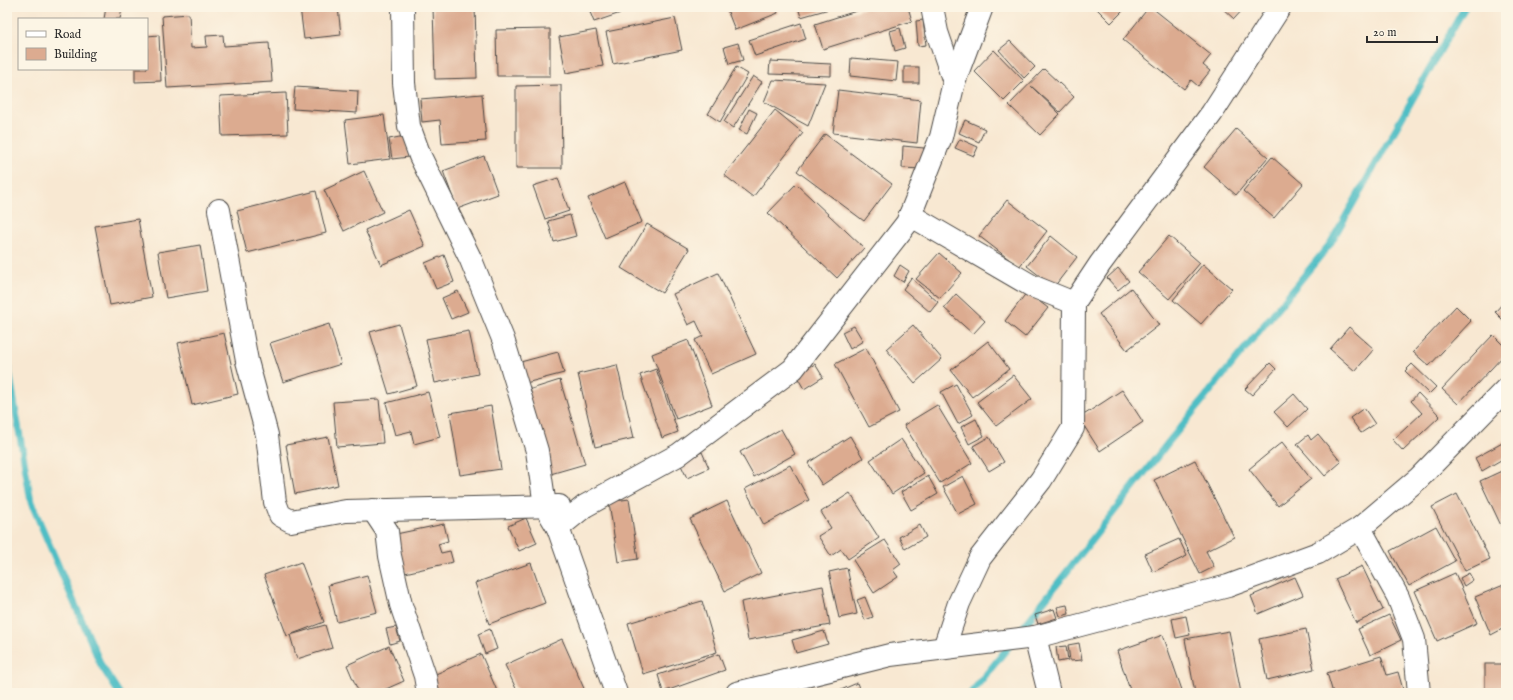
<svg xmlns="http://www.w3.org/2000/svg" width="1513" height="700" font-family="'IM FELL English',serif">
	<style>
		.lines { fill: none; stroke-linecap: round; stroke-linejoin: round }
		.stream { stroke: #50bec5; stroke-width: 7 }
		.building { fill: #dcab90 }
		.minor-casing { stroke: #4a4744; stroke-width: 24 }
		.minor { stroke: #fff; stroke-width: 22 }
	</style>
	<rect width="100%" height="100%" fill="#fcf5e5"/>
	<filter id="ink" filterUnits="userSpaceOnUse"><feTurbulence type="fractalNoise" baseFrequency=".025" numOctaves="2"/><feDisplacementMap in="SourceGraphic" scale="8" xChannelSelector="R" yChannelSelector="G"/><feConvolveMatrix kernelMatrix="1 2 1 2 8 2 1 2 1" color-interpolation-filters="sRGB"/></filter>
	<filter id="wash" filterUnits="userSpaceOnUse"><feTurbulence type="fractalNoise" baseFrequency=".012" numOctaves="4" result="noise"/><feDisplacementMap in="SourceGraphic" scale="16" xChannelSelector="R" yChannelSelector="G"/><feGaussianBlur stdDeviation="0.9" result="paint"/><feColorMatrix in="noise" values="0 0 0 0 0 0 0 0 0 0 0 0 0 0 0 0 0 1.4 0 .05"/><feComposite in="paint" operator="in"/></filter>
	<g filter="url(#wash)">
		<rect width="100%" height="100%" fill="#f8e8d2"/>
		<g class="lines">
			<!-- stream -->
			<g class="stream">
				<path d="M7 359 31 502 101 665 119 693"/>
				<path d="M1018 634 1167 444 1330 244 1465 7"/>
				<path d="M971 693 1010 645"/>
			</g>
		</g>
		<g id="blocks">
			<!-- building -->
			<g class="building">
				<path d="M106 7 122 8 120 19H104Z"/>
				<path d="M300 7H338L341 35 304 39Z"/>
				<path d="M433 7H475L477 78 435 79Z"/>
				<path d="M588 7H638L594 22Z"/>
				<path d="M726 7H776L778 13 735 30Z"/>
				<path d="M798 7H836L801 17Z"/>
				<path d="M869 7H908L912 21 823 49 815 24Z"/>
				<path d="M1095 7H1127L1111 23Z"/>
				<path d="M1149 7H1151L1211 55 1203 65 1210 71 1198 86 1191 80 1184 89 1123 40Z"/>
				<path d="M1221 7H1245L1234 19Z"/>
				<path d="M189 14 191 48 207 47 206 36 223 35 224 46 269 43 272 82 167 88 162 16Z"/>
				<path d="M675 18 682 50 613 64 606 32Z"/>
				<path d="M923 20 926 45 918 46 916 21Z"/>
				<path d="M801 23 806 39 755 56 749 40Z"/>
				<path d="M900 28 905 48 895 51 890 31Z"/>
				<path d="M550 29V76H497L496 30Z"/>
				<path d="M596 30 603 66 566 73 559 37Z"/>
				<path d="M159 35 161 81 135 82V69H147V36Z"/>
				<path d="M1010 41 1035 67 1024 78 999 50Z"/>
				<path d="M738 43 743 60 729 64 724 47Z"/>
				<path d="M994 50 1024 81 1004 101 974 71Z"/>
				<path d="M851 58 898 62 896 81 850 76Z"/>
				<path d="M770 61 831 64V76L769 74Z"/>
				<path d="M736 67 748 74 720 122 708 114Z"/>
				<rect x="904" y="67" width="15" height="16"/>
				<path d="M1044 69 1074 97 1060 112 1031 86 1060 114 1040 135 1009 105Z"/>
				<path d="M753 76 762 82 733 128 724 122Z"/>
				<path d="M773 80 825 83 808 126 764 102Z"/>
				<path d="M561 85 562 168H516V86Z"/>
				<path d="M295 87 358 91 357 113 293 109Z"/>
				<path d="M838 90 921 100 917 143 833 133Z"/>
				<path d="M286 93 288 134 222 136 220 96Z"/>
				<path d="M482 94 486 141 442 144 440 120 422 122 420 99Z"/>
				<path d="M749 109 757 113 747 134 739 130Z"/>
				<path d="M775 110 803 133 753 197 724 175Z"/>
				<path d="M384 115 390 159 350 164 345 120Z"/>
				<path d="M965 120 985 129 979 142 959 133Z"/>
				<path d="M1236 129 1268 157 1236 195 1204 167Z"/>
				<path d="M825 134 892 184 864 221 797 171Z"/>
				<path d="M405 136 409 157 392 159 389 139Z"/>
				<path d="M960 139 978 147 974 156 955 148Z"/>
				<path d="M903 146 924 148 922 169 902 168Z"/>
				<path d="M484 156 498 194 457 209 443 171Z"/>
				<path d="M1272 157 1303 184 1274 218 1243 191Z"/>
				<path d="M364 171 383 212 344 231 324 190Z"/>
				<path d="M558 178 569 211 545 219 533 186Z"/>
				<path d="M625 182 642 222 605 238 588 198Z"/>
				<path d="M796 184 864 248 837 278 768 213Z"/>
				<path d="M316 191 326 233 247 253 237 211Z"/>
				<path d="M1007 200 1047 231 1019 267 979 236Z"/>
				<path d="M409 210 425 246 381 265 365 230Z"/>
				<path d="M570 215 576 236 554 242 548 221Z"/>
				<path d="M138 219 152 297 110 305 95 226Z"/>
				<path d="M647 224 689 249 662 293 621 268Z"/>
				<path d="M1051 236 1077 257 1054 287 1027 266Z"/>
				<path d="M1169 236 1200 263 1169 299 1138 272Z"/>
				<path d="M200 245 207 291 166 298 158 252Z"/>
				<path d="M939 253 962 273 940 298 916 279Z"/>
				<path d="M444 255 454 282 436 289 425 263Z"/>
				<path d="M1203 264 1232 289 1201 324 1173 300Z"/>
				<path d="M900 265 909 271 903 282 894 276Z"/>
				<path d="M1118 268 1129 281 1118 290 1107 278Z"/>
				<path d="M718 273 756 354 711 374 695 340 703 336 696 321 688 325 673 294Z"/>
				<path d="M911 278 938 302 930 312 903 289Z"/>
				<path d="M1131 288 1159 325 1127 350 1099 314Z"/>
				<path d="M458 291 468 312 451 319 442 298Z"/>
				<path d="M1027 292 1048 308 1025 337 1005 321Z"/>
				<path d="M956 294 985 321 973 334 944 308Z"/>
				<path d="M1504 302 1506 304V323L1495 312Z"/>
				<path d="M1456 306 1471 321 1429 366 1413 352Z"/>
				<path d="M329 324 341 364 283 382 270 343Z"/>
				<path d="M399 324 417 386 389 394 370 332Z"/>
				<path d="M913 325 942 359 915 383 886 349Z"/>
				<path d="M854 326 863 341 850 349 842 332Z"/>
				<path d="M1349 327 1374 349 1355 371 1330 349Z"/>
				<path d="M469 331 478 374 435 383 426 339Z"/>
				<path d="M224 333 238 394 192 405 178 343Z"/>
				<path d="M1493 335 1506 348V353L1458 404 1442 389Z"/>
				<path d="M688 340 712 405 676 419 652 354Z"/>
				<path d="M988 341 1009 369 972 397 951 370Z"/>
				<path d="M866 348 899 412 869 427 835 364Z"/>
				<path d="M558 352 564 373 518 385 513 364Z"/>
				<path d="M1270 363 1276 369 1252 395 1245 389Z"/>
				<path d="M815 364 823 377 804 389 796 375Z"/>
				<path d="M1412 364 1436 387 1429 394 1405 371Z"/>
				<path d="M617 365 634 438 595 447 578 374Z"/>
				<path d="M656 369 678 432 662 438 640 375Z"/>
				<path d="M1013 375 1032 399 996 426 977 402Z"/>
				<path d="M560 380 585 464 547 475 522 392Z"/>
				<path d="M956 384 973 415 958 424 941 392Z"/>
				<path d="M1122 390 1143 422 1100 451 1079 418Z"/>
				<path d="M428 392 440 437 414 444 411 431 395 435 386 403Z"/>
				<path d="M1418 393 1440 416 1403 451 1393 440 1422 413 1411 401Z"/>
				<path d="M1294 394 1307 409 1288 427 1274 412Z"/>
				<path d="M379 399 383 443 337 447 333 402Z"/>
				<path d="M937 405 972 463 940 483 904 425Z"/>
				<path d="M491 406 501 469 460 475 450 413Z"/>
				<path d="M1364 408 1375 424 1361 433 1350 418Z"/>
				<path d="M976 419 984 436 969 444 961 427Z"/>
				<path d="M781 429 795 454 754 477 740 452Z"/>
				<path d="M1318 434 1341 462 1325 476 1297 444 1308 435 1311 440Z"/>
				<path d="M850 436 863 458 822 485 808 463Z"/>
				<path d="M328 437 338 485 295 494 286 445Z"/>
				<path d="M989 437 1004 462 989 471 973 446Z"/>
				<path d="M901 439 924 473 892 494 870 460Z"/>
				<path d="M1506 441V457L1482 471 1475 458Z"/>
				<path d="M1282 442 1311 479 1278 506 1249 469Z"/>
				<path d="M702 452 709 468 687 478 680 463Z"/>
				<path d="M1195 460 1234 537 1206 551 1214 567 1200 574 1154 480Z"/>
				<path d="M790 465 809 500 764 525 745 489Z"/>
				<path d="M1506 469V536L1480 481Z"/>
				<path d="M928 476 938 494 911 510 901 492Z"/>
				<path d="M963 476 977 504 958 514 943 487Z"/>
				<path d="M850 493 879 538 848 559 841 549 831 556 818 536 831 528 821 512Z"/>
				<path d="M1457 494 1490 559 1465 571 1432 507Z"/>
				<path d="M629 499 638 559 618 562 609 502Z"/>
				<path d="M727 501 761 573 725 591 690 519Z"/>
				<path d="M526 518 537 543 519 551 508 526Z"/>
				<path d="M444 524 448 541 438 544 441 553 450 551 453 562 405 573 396 534Z"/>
				<path d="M920 525 926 537 905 549 899 537Z"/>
				<path d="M1436 526 1455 561 1409 586 1390 551Z"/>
				<path d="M1179 539 1187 556 1153 572 1145 554Z"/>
				<path d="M885 540 901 564 893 570 898 577 874 593 853 560Z"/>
				<path d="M301 562 324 622 287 636 264 575Z"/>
				<path d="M531 563 545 603 489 624 475 583Z"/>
				<path d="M1362 566 1383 610 1356 623 1335 579Z"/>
				<path d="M847 568 857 614 839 618 829 572Z"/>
				<path d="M1455 573 1477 623 1437 641 1415 591Z"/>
				<path d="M1469 573 1473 580 1464 586 1460 578Z"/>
				<path d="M367 575 377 612 337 622 328 585Z"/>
				<path d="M1295 577 1303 595 1258 614 1251 596Z"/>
				<path d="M1506 584V627L1491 635 1475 597Z"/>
				<path d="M823 586 830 625 748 640 741 602Z"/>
				<path d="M865 597 873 617 865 620 857 600Z"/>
				<path d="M702 601 717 652 643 674 628 623Z"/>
				<path d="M1067 605 1069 614 1060 616 1057 607Z"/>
				<path d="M1054 609 1057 618 1038 624 1035 615Z"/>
				<path d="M1389 615 1401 640 1370 655 1358 629Z"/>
				<path d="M1186 616 1190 635 1176 638 1172 619Z"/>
				<path d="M325 625 332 648 297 659 290 635Z"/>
				<path d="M396 627 400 641 390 644 386 629Z"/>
				<path d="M490 629 497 649 485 654 478 634Z"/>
				<path d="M1306 629 1314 669 1267 680 1259 639Z"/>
				<path d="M824 631 828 644 796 653 792 640Z"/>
				<path d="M1229 631 1241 693H1195L1185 639Z"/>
				<path d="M1163 635 1183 693H1131L1117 651Z"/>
				<path d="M562 639 586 693H518L505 665Z"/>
				<path d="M1079 643 1082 660 1070 661 1068 645Z"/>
				<path d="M389 646 404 681 377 693H359L347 665Z"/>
				<path d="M1066 646 1068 660 1058 662 1056 647Z"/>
				<path d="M481 654 498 693H436L429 677Z"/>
				<path d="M719 654 725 670 663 692 658 675Z"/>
				<path d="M1381 656 1387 675 1398 672 1404 693H1333L1327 673Z"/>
				<rect x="1485" y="664" width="21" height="29"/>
				<path d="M857 683 861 693H843L841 690Z"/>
			</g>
		</g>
	</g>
	<g filter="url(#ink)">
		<use href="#blocks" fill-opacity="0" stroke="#4a4744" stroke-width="1"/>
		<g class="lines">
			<!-- minor casing -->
			<g class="minor-casing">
				<g id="minor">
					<path d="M403 7 404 83 409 126 420 156 471 260 503 339 537 451 545 506 558 528 616 693"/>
					<path d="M932 7 937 32 954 82"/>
					<path d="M219 210 247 361 267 435 275 502 280 515 291 521 346 511 559 506"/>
					<path d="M910 215 1032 286 1074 303 1073 428 1041 480 980 558 959 603 944 648"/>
					<path d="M1074 303 1100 264 1212 113 1280 7"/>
					<path d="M373 510 387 531 390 556 401 605 425 676 428 693"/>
					<path d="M558 528 585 506 678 455 793 369 907 223 941 137 954 82 982 7"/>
					<path d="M1360 528 1398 597 1414 639 1419 693"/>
					<path d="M1035 637 1049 693"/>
					<path d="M737 693 890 655 1035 637 1228 586 1318 553 1360 528 1419 478 1506 389"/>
				</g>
			</g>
			<!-- minor -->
			<use href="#minor" class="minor"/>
		</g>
	</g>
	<!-- margin -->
	<rect width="1513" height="700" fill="none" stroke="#fcf5e5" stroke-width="24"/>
	<!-- legend -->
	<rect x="18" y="18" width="130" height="52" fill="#fcf5e5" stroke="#a8a49b"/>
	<rect x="26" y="31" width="20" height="6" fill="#ffffff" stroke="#a8a49b"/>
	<text x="54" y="38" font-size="12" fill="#2b2b2b">Road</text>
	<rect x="26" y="48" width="20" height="12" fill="#dcab90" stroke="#a8a49b"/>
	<text x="54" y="58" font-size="12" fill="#2b2b2b">Building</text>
	<!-- scale -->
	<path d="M1367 36v6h70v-6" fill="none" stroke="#2b2b2b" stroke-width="2"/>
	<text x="1373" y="36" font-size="12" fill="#2b2b2b" stroke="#fcf5e5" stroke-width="3" paint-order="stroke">20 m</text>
</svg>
